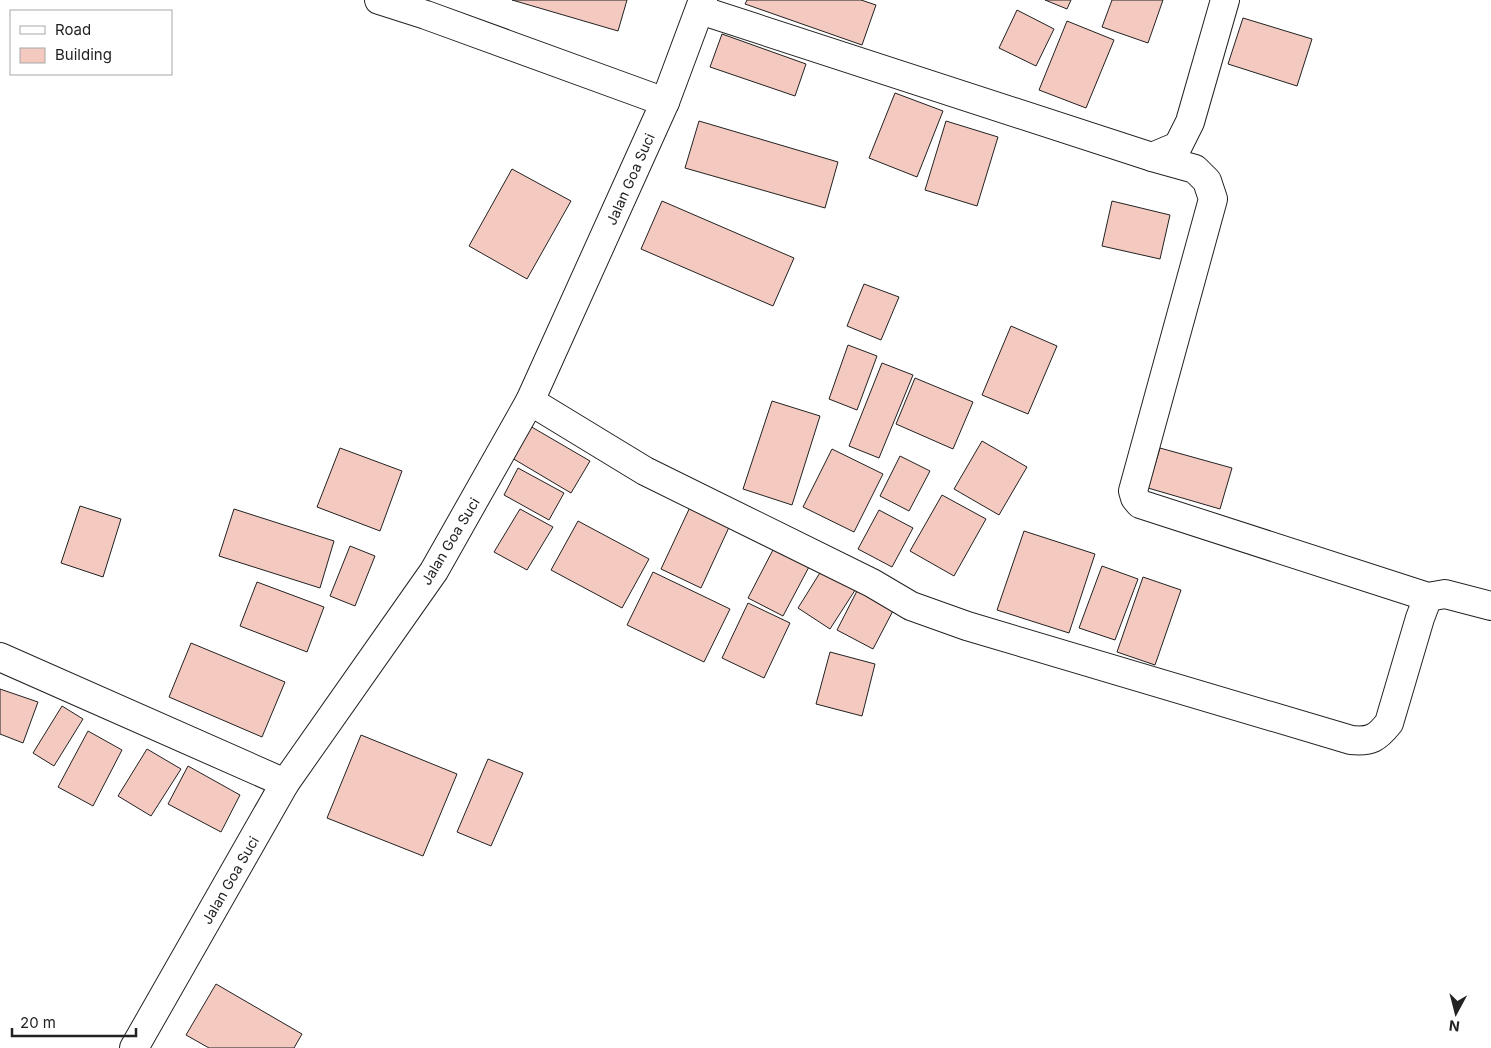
<svg xmlns="http://www.w3.org/2000/svg" width="1491" height="1048" font-family="Inter,sans-serif">
	<style>
		.building { fill: #f3c9c0; stroke: #222 }
		.lines { fill: none; stroke-linecap: round; stroke-linejoin: round }
		.minor-casing { stroke: #222; stroke-width: 30 }
		.minor { stroke: #fff; stroke-width: 28 }
		.labels { text-anchor: middle; dominant-baseline: central; stroke-width: 4; stroke-linejoin: round; paint-order: stroke }
		.street-label { font-size: 14px; fill: #222; stroke: #fff }
	</style>
	<rect width="100%" height="100%" fill="#fff"/>
	<!-- building -->
	<g class="building">
		<path d="M512 0H627L618 31Z"/>
		<path d="M747 0H861L876 5 862 45 745 4Z"/>
		<path d="M1045 0H1071L1067 9Z"/>
		<path d="M1112 0H1163L1148 43 1102 27Z"/>
		<path d="M1017 10 1054 29 1036 66 999 48Z"/>
		<path d="M1243 18 1312 39 1297 86 1228 64Z"/>
		<path d="M1067 21 1114 40 1086 108 1039 90Z"/>
		<path d="M722 34 806 64 795 96 710 67Z"/>
		<path d="M895 93 943 111 917 177 869 158Z"/>
		<path d="M699 121 838 162 825 208 685 168Z"/>
		<path d="M946 121 998 137 977 206 925 190Z"/>
		<path d="M512 169 571 201 527 279 469 246Z"/>
		<path d="M662 201 794 258 773 306 641 249Z"/>
		<path d="M1112 201 1170 215 1160 259 1102 246Z"/>
		<path d="M864 284 899 297 881 340 847 326Z"/>
		<path d="M1011 326 1057 346 1028 414 982 395Z"/>
		<path d="M848 345 877 356 857 410 829 399Z"/>
		<path d="M882 363 913 375 879 458 849 446Z"/>
		<path d="M915 378 973 402 953 449 896 424Z"/>
		<path d="M772 401 820 416 792 505 743 489Z"/>
		<path d="M530 426 590 461 571 493 512 458Z"/>
		<path d="M982 441 1027 467 999 515 954 489Z"/>
		<path d="M340 448 402 471 380 531 317 507Z"/>
		<path d="M1160 448 1232 468 1220 509 1148 488Z"/>
		<path d="M832 449 883 474 854 532 803 507Z"/>
		<path d="M900 456 930 471 909 511 880 496Z"/>
		<path d="M518 468 564 493 549 520 504 495Z"/>
		<path d="M942 495 986 519 954 576 910 551Z"/>
		<path d="M691 505 731 523 701 588 661 569Z"/>
		<path d="M80 506 121 519 103 577 61 563Z"/>
		<path d="M234 509 334 541 320 588 219 556Z"/>
		<path d="M520 509 553 527 527 570 494 552Z"/>
		<path d="M879 510 913 528 892 567 858 549Z"/>
		<path d="M578 521 649 559 622 608 551 570Z"/>
		<path d="M1024 531 1095 554 1069 633 997 610Z"/>
		<path d="M350 546 375 556 355 606 330 596Z"/>
		<path d="M775 546 810 565 783 616 748 598Z"/>
		<path d="M826 563 859 584 830 629 798 608Z"/>
		<path d="M1102 566 1138 579 1115 640 1079 628Z"/>
		<path d="M653 572 730 609 704 662 627 625Z"/>
		<path d="M1143 577 1181 590 1155 665 1117 652Z"/>
		<path d="M257 582 324 607 307 652 240 626Z"/>
		<path d="M859 587 896 605 873 649 837 630Z"/>
		<path d="M748 603 790 623 764 678 722 658Z"/>
		<path d="M191 643 285 682 262 737 169 697Z"/>
		<path d="M830 652 875 664 862 716 816 704Z"/>
		<path d="M0 689 38 702 23 743 0 734Z"/>
		<path d="M62 706 83 719 54 766 33 753Z"/>
		<path d="M88 731 122 750 93 806 58 787Z"/>
		<path d="M361 735 457 774 423 856 327 818Z"/>
		<path d="M147 749 181 769 151 816 118 796Z"/>
		<path d="M488 759 523 773 491 846 457 832Z"/>
		<path d="M188 766 240 795 221 832 168 804Z"/>
		<path d="M216 984 302 1034 294 1048H209L186 1035Z"/>
	</g>
	<g class="lines">
		<!-- minor casing -->
		<g class="minor-casing">
			<g id="minor">
				<path d="M379 0 426 15 665 102"/>
				<path d="M700 10 1152 157 1178 146 1190 122 1225 0"/>
				<path d="M1152 157 1195 169 1207 181 1213 199 1133 491 1135 498 1140 504 1428 597 1445 594 1491 606"/>
				<path d="M530 401 645 471 872 583 911 606 967 626 1351 740C1371 742 1377 738 1389 723L1420 618 1428 597"/>
				<path d="M0 657 285 783"/>
				<path d="M134 1048 285 783 434 571 530 401 665 102 703 0"/>
			</g>
		</g>
		<!-- minor -->
		<use href="#minor" class="minor"/>
	</g>
	<g class="labels">
		<!-- street labels -->
		<g class="street-label">
			<text transform="translate(630 179) rotate(-66)">Jalan Goa Suci</text>
			<text transform="translate(450 541) rotate(-59)">Jalan Goa Suci</text>
			<text transform="translate(230 880) rotate(-60)">Jalan Goa Suci</text>
		</g>
	</g>
	<!-- legend -->
	<rect x="10" y="10" width="162" height="65" fill="#ffffff" stroke="#a7a7a7"/>
	<rect x="20" y="26" width="25" height="8" fill="#ffffff" stroke="#a7a7a7"/>
	<text x="55" y="35" font-size="15" fill="#222222">Road</text>
	<rect x="20" y="48" width="25" height="15" fill="#f3c9c0" stroke="#a7a7a7"/>
	<text x="55" y="60" font-size="15" fill="#222222">Building</text>
	<!-- north arrow -->
	<g transform="translate(1456 1013) rotate(187)" stroke="#ffffff" stroke-width="4" paint-order="stroke">
	<path d="M0-4L9 19L0 12L-9 19Z" fill="#222222"/>
	<text y="-8" font-size="14" font-weight="bold" text-anchor="middle" fill="#222222">N</text>
	</g>
	<!-- scale -->
	<path d="M12 1028v8h124v-8" fill="none" stroke="#222222" stroke-width="2.5"/>
	<text x="20" y="1028" font-size="15" fill="#222222" stroke="#ffffff" stroke-width="4" paint-order="stroke">20 m</text>
</svg>
